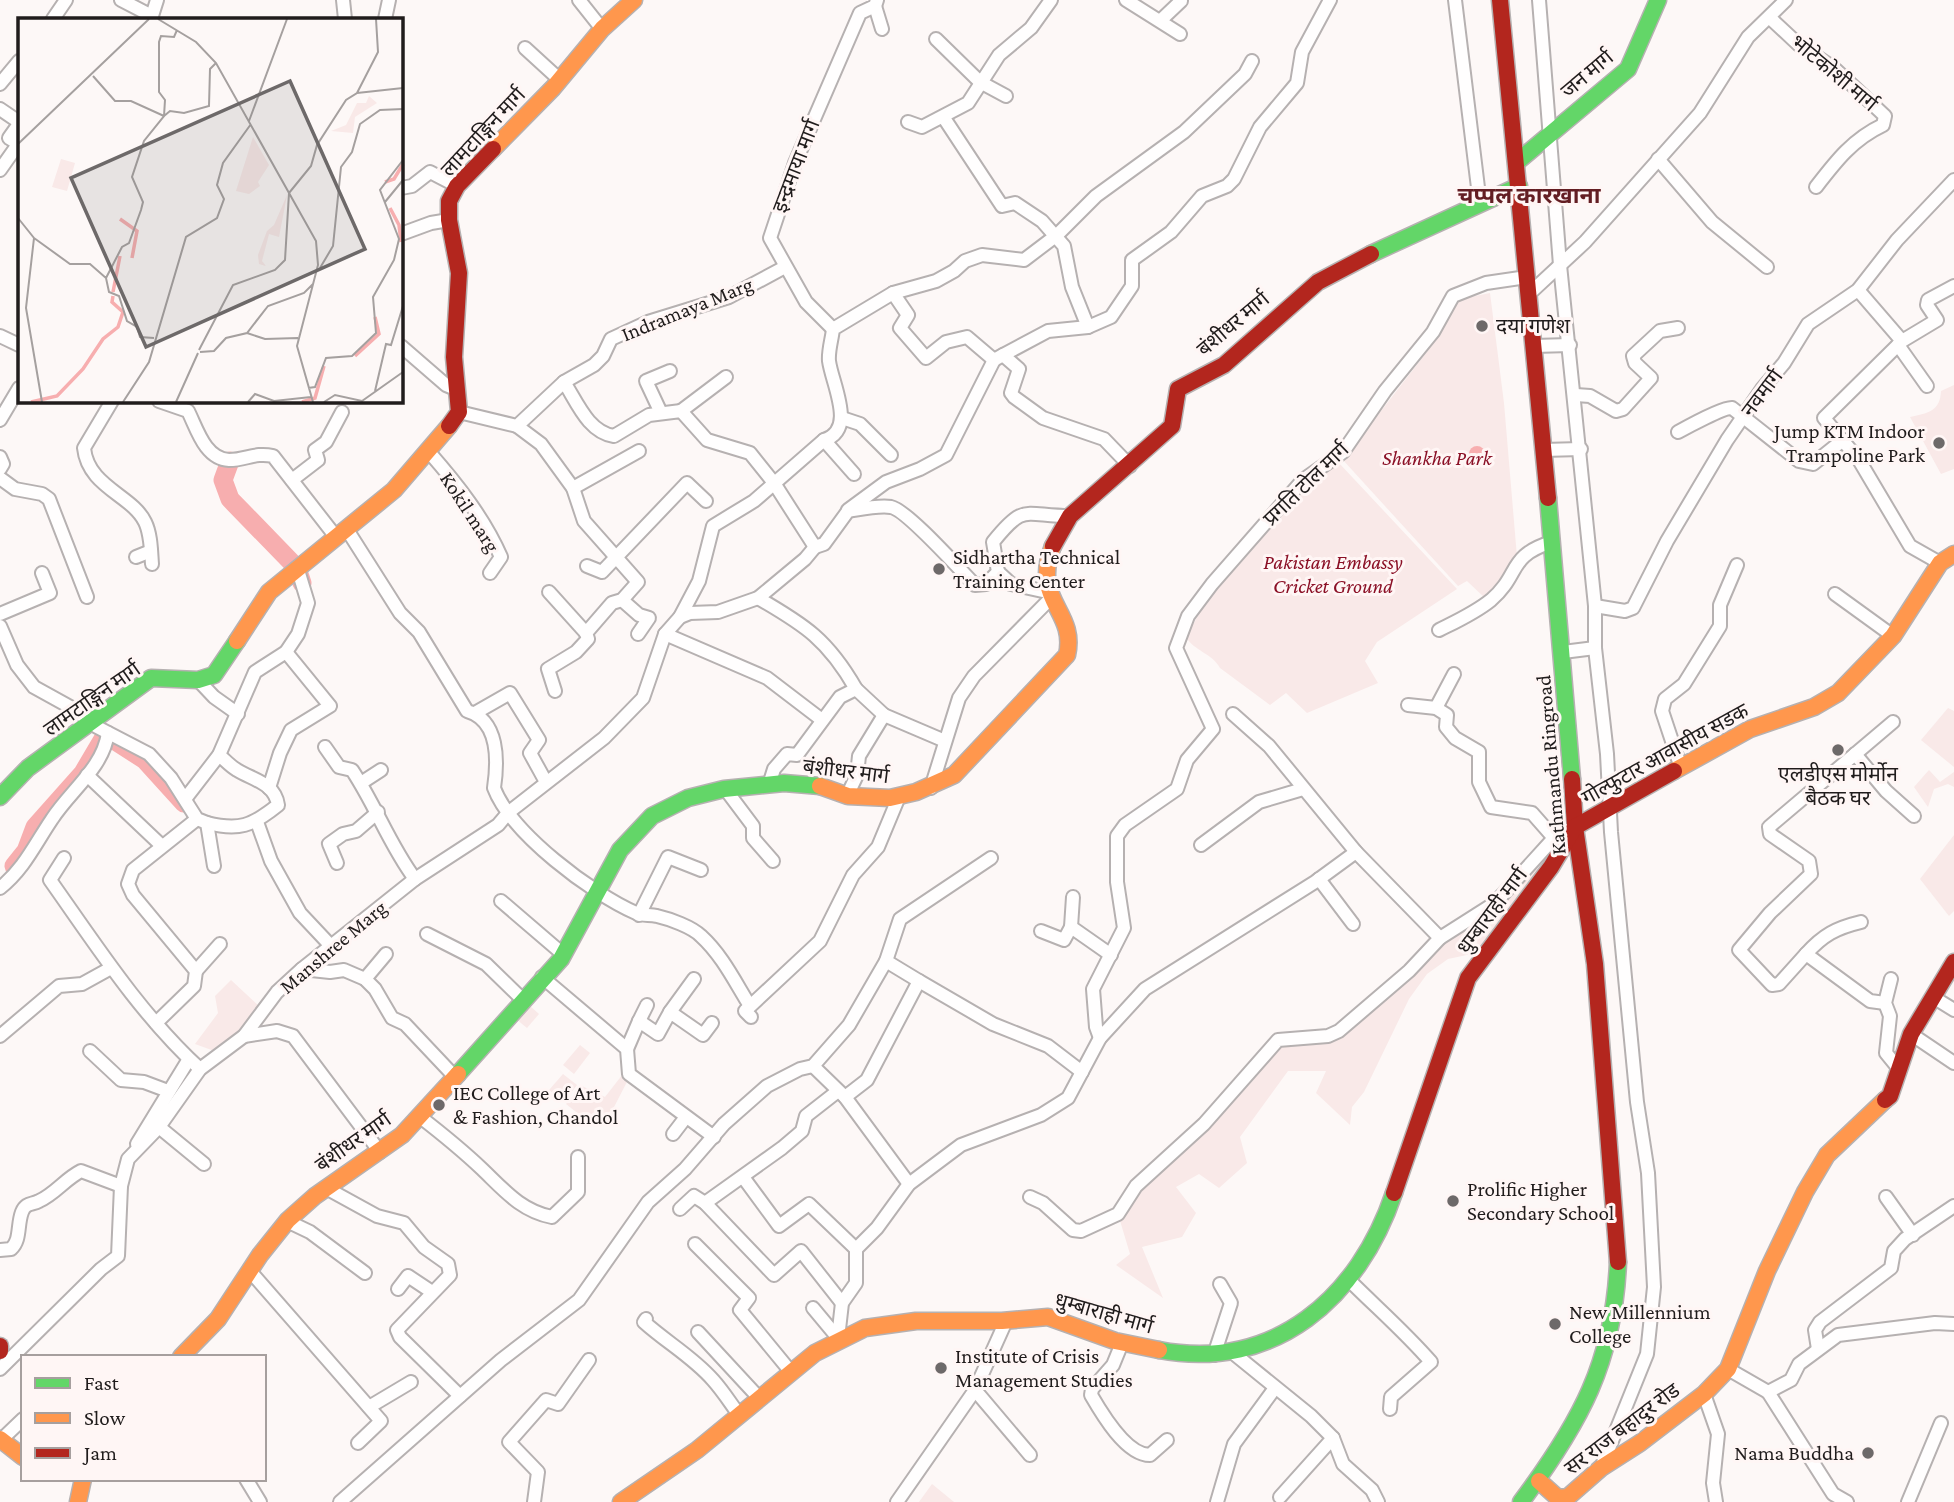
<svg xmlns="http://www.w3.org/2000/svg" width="1954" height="1502" font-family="'Crimson Pro','Noto Sans Devanagari',serif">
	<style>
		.green { fill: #f9e9e8 }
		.water { fill: #f7aeaf }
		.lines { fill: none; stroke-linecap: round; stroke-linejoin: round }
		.river { stroke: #f7aeaf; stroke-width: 19 }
		.street-casing { stroke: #b6b1b1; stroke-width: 16 }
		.fast-casing { stroke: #b6b1b1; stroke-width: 19 }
		.slow-casing { stroke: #b6b1b1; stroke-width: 19 }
		.jam-casing { stroke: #b6b1b1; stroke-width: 19 }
		.street { stroke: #fffefe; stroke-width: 12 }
		.fast { stroke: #63d668; stroke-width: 16 }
		.slow { stroke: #ff974d; stroke-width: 16 }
		.jam { stroke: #b3261e; stroke-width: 16 }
		.poi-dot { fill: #6d6969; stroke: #fff6f5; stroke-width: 2.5 }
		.labels { text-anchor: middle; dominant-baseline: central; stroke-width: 6; stroke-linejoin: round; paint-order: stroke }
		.street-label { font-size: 21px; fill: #201c1c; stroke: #fff6f5 }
		.poi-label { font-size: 21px; fill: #201c1c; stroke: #fff6f5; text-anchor: start }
		.park-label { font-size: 21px; font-style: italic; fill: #8b1026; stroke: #fff6f5 }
		.neighbourhood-label { font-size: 23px; font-weight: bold; fill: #631e23; stroke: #fff6f5 }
		.inset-river { fill: none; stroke: #f7aeaf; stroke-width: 3.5 }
		.inset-road { fill: none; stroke: #a5a09f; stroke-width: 2 }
		.view { fill: #6d6969; fill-opacity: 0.15; stroke: #6d6969; stroke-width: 3.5 }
		.inset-edge { fill: none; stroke: #201c1c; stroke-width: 3.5 }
	</style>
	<rect width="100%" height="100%" fill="#fdf8f7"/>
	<!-- green -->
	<g class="green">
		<path d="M1490 293 1504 403 1517 557 1485 598 1467 581 1458 586 1343 460 1433 344 1449 308 1465 298Z"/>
		<path d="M1954 385V469L1941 474 1910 417C1929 413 1940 411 1941 391Z"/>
		<path d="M1339 463 1457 589 1377 642 1365 661 1378 683 1307 713 1286 693 1270 705 1220 668C1212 653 1194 651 1186 637L1210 594 1306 485Z"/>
		<path d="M1948 708 1954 711V767L1921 740Z"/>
		<path d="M1929 770 1940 782 1954 772V787L1948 784 1934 789 1928 807 1914 787Z"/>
		<path d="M1954 835V911L1949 916 1920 879Z"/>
		<path d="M1552 839 1561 846 1481 952 1448 959 1427 974 1409 999 1364 1092 1352 1107 1350 1125 1316 1093 1326 1071H1288L1240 1137 1247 1163 1219 1188 1199 1174 1176 1187 1196 1213 1182 1237 1142 1247 1163 1298 1116 1265 1130 1254 1118 1214 1284 1038 1339 1031 1440 938 1495 903Z"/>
		<path d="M231 980 260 1007 246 1027 217 1052 195 1044 218 1013 215 996Z"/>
		<path d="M529 1005 539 1014 527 1028 516 1019Z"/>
		<path d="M580 1045 590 1053 574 1074 563 1065Z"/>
		<path d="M563 1074 577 1085 564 1102 549 1090Z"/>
		<path d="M623 1074 629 1078 614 1107 595 1127 566 1104 582 1086 605 1097Z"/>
		<path d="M932 1484 954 1502H919Z"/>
	</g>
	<!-- water -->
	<circle class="water" cx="1477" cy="454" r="8"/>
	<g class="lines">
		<!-- river -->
		<g class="river">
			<path d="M230 461 223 480 230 499 297 568 302 583"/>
			<path d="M117 742 145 760 184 803"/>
			<path d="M14 866 26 851 35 827 83 773 103 739"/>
		</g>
		<!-- street casing -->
		<g class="street-casing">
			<g id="street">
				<path d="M121 0 150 15"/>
				<path d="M343 0 345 19"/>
				<path d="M579 0 602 29"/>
				<path d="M1126 0 1180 34"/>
				<path d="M1455 0 1480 204"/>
				<path d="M1539 0 1560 265 1595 606V648L1607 754 1611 832 1637 1102 1648 1173 1654 1287 1647 1354 1601 1468"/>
				<path d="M875 6 882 29"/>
				<path d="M1769 17 1799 45 1835 69 1885 116 1883 125C1853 139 1836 161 1816 187"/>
				<path d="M53 19 66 0"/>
				<path d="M151 19 157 0"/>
				<path d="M385 19 389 0"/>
				<path d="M1161 20 1181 1"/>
				<path d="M936 39 980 82 1006 96"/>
				<path d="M525 48 560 80"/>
				<path d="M0 84 19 61"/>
				<path d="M0 109 19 122"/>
				<path d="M944 118 1002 206 1015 203 1042 221 1064 246 1072 287 1088 327"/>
				<path d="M908 122 922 127 968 103 999 55 1031 28 1051 0"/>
				<path d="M19 124 9 138 19 144"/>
				<path d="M1658 159 1712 222 1767 267"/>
				<path d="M0 170 19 143"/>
				<path d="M401 188 412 186 430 172 457 186"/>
				<path d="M401 234 431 223 449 220"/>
				<path d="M1858 290 1902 341"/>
				<path d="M893 293 936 281 954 271 965 261 982 255 1024 260 1057 235 1096 196 1184 132 1245 74 1252 61"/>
				<path d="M1529 294 1585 242 1700 113 1748 37 1786 0"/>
				<path d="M833 329 806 302 770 238 795 163 860 13 875 6 877 0"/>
				<path d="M0 336 19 345"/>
				<path d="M1898 345 1927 386"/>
				<path d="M401 346 446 385 458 390"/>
				<path d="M1534 346 1570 345"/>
				<path d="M1003 355 1048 331 1088 327 1111 317 1132 286V260L1171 232 1202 196 1227 186 1234 179 1260 127 1297 83 1302 52 1330 0"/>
				<path d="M564 382 594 365 603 356 611 339 648 322 729 297 785 267"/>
				<path d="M1576 395 1590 396 1616 411 1623 409 1651 378 1635 363 1633 356 1660 331 1678 328"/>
				<path d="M112 401 84 448C88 487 132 495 145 522 151 534 151 551 152 564"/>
				<path d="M159 401 188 411C197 429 205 459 229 460 246 460 255 452 273 456L336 537"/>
				<path d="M681 411 726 377"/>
				<path d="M459 412 517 426 564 382C577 402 588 432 614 436L649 415 681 411 707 440 750 453 774 483 815 547 824 544 848 511C861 509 878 505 891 507 907 510 961 571 975 585L986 584 998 572 993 542C1025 502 1024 516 1070 516"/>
				<path d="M661 413 646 381 670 371"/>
				<path d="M842 418 860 424 891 455"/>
				<path d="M0 420 19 388"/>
				<path d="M517 426 541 444 573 488 584 521 638 582 622 600 612 603 586 633 588 639 576 652 548 669 555 691"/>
				<path d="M1678 432C1687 427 1724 407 1732 408L1799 461 1813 464 1843 440"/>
				<path d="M824 440 854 474"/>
				<path d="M1543 450 1581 449"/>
				<path d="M429 452C457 484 484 518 501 557L490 573"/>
				<path d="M0 457 3 464 0 469"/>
				<path d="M0 478 15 489 42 494 49 499 87 597"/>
				<path d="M292 480 318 460 315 450 326 442 342 412"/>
				<path d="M573 488 639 451"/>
				<path d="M848 510 886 482 920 469 946 455 994 360"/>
				<path d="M346 528 400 613 419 632 467 711C499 720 498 761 494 788 511 833 592 894 636 913 643 916 650 914 657 916 670 919 692 927 701 936 722 955 735 982 750 1006"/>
				<path d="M136 557 151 551"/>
				<path d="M1940 563 1910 546 1859 460 1824 418 1902 341 1937 320 1927 305 1928 300 1954 286"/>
				<path d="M587 566 602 572 687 483 706 501"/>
				<path d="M998 572 1011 584 1047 592"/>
				<path d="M549 592 586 633"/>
				<path d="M1835 594 1893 636"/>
				<path d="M758 598C805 625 828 640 856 689"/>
				<path d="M622 600 639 615 649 618 638 634"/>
				<path d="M1595 606 1625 611 1633 608 1667 541 1727 440 1762 389 1784 363 1808 324 1858 290 1897 240 1954 180"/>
				<path d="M0 614 50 593 42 573"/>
				<path d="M680 617 690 613 718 612 758 598 805 559 815 547"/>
				<path d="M0 626 17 665 34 687 72 708 97 727 149 754 171 778 197 819 207 823 214 866"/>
				<path d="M1439 630C1457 621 1475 613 1491 600 1521 574 1507 556 1552 542"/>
				<path d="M665 634 767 678 822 720"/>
				<path d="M1563 652 1595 648"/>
				<path d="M198 680 214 697 238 714"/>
				<path d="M1408 705 1436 708 1447 715 1446 727 1455 738 1479 752V782L1491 807 1532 813 1554 838"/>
				<path d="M1436 708 1454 674"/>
				<path d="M475 713 510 693 539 740 530 753 546 782"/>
				<path d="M1233 714 1269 746 1356 852 1440 938 1495 903 1554 838 1574 827"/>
				<path d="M325 747 339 767 352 770C376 806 390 846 415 879"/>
				<path d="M1855 754 1886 791 1914 816"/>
				<path d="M1681 768 1662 711 1665 699 1684 684 1720 626V605L1737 565"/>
				<path d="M87 775 162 846"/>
				<path d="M361 783 381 770"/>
				<path d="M769 785 774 769 787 754 797 755 840 697 856 689 884 715"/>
				<path d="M269 788 280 753 291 730 330 706 286 652"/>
				<path d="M931 788 959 698 974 676 1051 598"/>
				<path d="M726 790 753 826V838L773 861"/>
				<path d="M847 796 857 775 859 756 884 715 945 741"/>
				<path d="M185 799 219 755 255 672 286 652 298 634 308 603 298 570"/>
				<path d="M257 822 271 861 300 913 331 946"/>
				<path d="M207 823C239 831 252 826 278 805 275 783 253 780 237 770 230 766 225 760 219 755"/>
				<path d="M1201 845 1259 802 1303 789"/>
				<path d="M64 858 50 880C96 945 140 1014 200 1069"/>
				<path d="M337 863 329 844 343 834 356 831 378 812"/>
				<path d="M1319 879 1353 924"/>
				<path d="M0 888C24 869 35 844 52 819 70 791 103 768 108 733"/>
				<path d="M1073 897 1071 927 1111 955"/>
				<path d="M501 901 564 955"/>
				<path d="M639 915 668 857 701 870"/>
				<path d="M1041 931 1064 940 1071 927"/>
				<path d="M427 934 486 964 524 1001"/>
				<path d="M1806 954C1823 935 1836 928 1861 922"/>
				<path d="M302 969 330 972 344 970 365 979 375 989 392 1018 405 1024 455 1077"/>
				<path d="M196 971 220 944"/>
				<path d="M542 977 627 1049 629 1074 714 1137"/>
				<path d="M365 979 386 954"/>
				<path d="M1891 979 1885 1003 1890 1016 1886 1053 1899 1069"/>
				<path d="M919 981 993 1024 1048 1046 1082 1072"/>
				<path d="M1933 997 1954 1010"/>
				<path d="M1885 1003 1870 1001 1806 954 1779 984 1772 985 1739 950 1770 913 1811 874 1809 861 1770 834 1769 827 1893 722"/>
				<path d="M670 1012 694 979"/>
				<path d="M751 1017 745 1011 820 941 853 875 878 847 898 799"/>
				<path d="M639 1021 647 1005"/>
				<path d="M156 1023 194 986 196 971 133 895 128 884 133 870 197 819"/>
				<path d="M1911 1034 1954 1063"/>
				<path d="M0 1036 59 986 82 984 111 968"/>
				<path d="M244 1036 277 1031 293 1036 380 1152"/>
				<path d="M1100 1038 1096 1027 1093 989 1124 928 1117 882V836L1125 825 1177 789 1187 760 1213 729 1176 648 1188 616 1212 584 1303 480 1343 452 1385 391 1433 332 1453 296 1486 283 1527 277"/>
				<path d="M627 1049 639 1021 658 1034 670 1012 703 1035 712 1023"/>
				<path d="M90 1051 121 1080 144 1082 168 1091"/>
				<path d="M813 1066 845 1097 909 1184"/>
				<path d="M845 1097 867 1080 919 981 886 961"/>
				<path d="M419 1116C441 1133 462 1150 482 1169 504 1190 521 1211 552 1217L578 1192V1157"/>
				<path d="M159 1127 204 1164"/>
				<path d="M673 1134 686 1117"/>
				<path d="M137 1144 189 1059"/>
				<path d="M743 1177 779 1226 809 1204 856 1249"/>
				<path d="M326 1188 377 1216 404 1223 424 1247 448 1264 450 1275 397 1330 400 1337 460 1396"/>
				<path d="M1030 1197 1043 1203 1073 1230 1081 1231 1118 1214 1136 1186 1204 1124 1278 1040 1328 1036 1339 1031 1409 971 1440 938"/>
				<path d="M1886 1197 1913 1235"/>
				<path d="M705 1203 782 1148 802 1131 806 1116 838 1091"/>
				<path d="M680 1209 694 1196 705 1203 774 1275 801 1251 842 1303"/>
				<path d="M287 1221 310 1232 365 1273"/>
				<path d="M695 1244 749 1298 740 1310 791 1372"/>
				<path d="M0 1250 11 1249C21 1240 17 1225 22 1212 26 1202 32 1205 39 1201 55 1194 65 1179 81 1171L121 1186"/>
				<path d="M250 1271 381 1421 358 1443"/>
				<path d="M1349 1280C1377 1308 1405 1332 1431 1362L1391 1397 1390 1409"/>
				<path d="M398 1289 408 1276 432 1292"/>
				<path d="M813 1308 838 1338"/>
				<path d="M646 1319 644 1322C666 1342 693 1357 713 1380 723 1391 731 1404 740 1416"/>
				<path d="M698 1332 760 1399"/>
				<path d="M838 1338 842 1303 856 1283V1249L877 1228 909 1184 961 1145 1041 1115 1068 1098 1100 1038 1145 989 1315 882 1356 852"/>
				<path d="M1122 1343 1113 1365 1092 1389 1091 1395C1102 1414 1126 1455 1150 1455L1167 1440"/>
				<path d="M1818 1349 1815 1330 1820 1322 1891 1268 1894 1251 1905 1239 1954 1206"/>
				<path d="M1232 1352 1311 1416 1333 1438 1343 1464 1372 1490 1378 1502"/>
				<path d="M1214 1355 1231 1303 1220 1284"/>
				<path d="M0 1369 101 1269 118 1256 121 1186 128 1159 159 1127 200 1069 244 1036 277 992 302 969 415 879 498 825 509 812 604 738 643 698 665 634 680 617 699 581 713 526 754 501 824 440C857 430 832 384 829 361 828 351 832 339 833 329L893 293 908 315 900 328 926 358 946 342 967 337 994 360 1003 355 1019 369 1011 393 1014 397 1043 418 1104 439 1130 466"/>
				<path d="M1728 1369 1768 1392 1791 1380 1799 1364 1838 1335 1935 1323 1954 1324"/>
				<path d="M975 1390 1030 1455"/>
				<path d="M1768 1392 1833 1494 1847 1502"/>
				<path d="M1704 1394 1718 1434 1713 1483 1716 1502"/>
				<path d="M369 1407 411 1382"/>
				<path d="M1 1440 23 1419"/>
				<path d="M246 1479 260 1502"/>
				<path d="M1280 1497 1333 1438"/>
				<path d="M340 1502 501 1360 579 1300 648 1202 685 1169 724 1124 767 1086 800 1069 813 1066 849 1025 886 961 900 919 991 858"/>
				<path d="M534 1502 538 1472 509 1442 546 1400 558 1404 589 1360"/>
				<path d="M897 1502 975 1390 1006 1321"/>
				<path d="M1217 1502 1234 1444 1275 1388"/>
				<path d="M1908 1502 1941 1423"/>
			</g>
		</g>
		<!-- fast casing -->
		<g class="fast-casing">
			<g id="fast">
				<path d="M1517 162 1628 69 1658 0"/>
				<path d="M1371 254 1519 186"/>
				<path d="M1548 498 1572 779"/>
				<path d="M0 797 28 768 151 678 198 680 214 675 237 641"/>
				<path d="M458 1074 561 959 620 850 652 816 688 798 724 789 784 783 820 786"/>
				<path d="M1159 1350C1275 1372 1359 1297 1394 1193"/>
				<path d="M1521 1502C1580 1423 1614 1362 1618 1262"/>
			</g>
		</g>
		<!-- slow casing -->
		<g class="slow-casing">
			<g id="slow">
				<path d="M493 149 553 88 602 29 634 0"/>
				<path d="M237 641 269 592 394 490 449 426"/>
				<path d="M1674 771 1750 729 1814 707 1838 693 1893 636 1940 563 1954 554"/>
				<path d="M820 786 848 796 890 798 916 792 954 775 1067 655C1077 610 1031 601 1053 546"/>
				<path d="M181 1357 218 1319 260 1255 288 1220 315 1196 402 1135 458 1074"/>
				<path d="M0 1439 23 1457"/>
				<path d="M1539 1481 1558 1498 1568 1497 1601 1468 1640 1443 1704 1394 1728 1369 1767 1271 1805 1192 1827 1155 1885 1100"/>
				<path d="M78 1502 83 1479"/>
				<path d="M621 1502 697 1450 815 1353 865 1328 916 1321H1002L1048 1317 1115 1341 1159 1350"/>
			</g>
		</g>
		<!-- jam casing -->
		<g class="jam-casing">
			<g id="jam">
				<path d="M1500 0 1548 498"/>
				<path d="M449 426 459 412 454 357 459 273 449 220V201L457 186 493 149"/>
				<path d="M1053 546 1070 516 1172 426 1178 389 1224 365 1318 282 1371 254"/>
				<path d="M1572 779 1575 827 1595 964 1618 1262"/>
				<path d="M1885 1100 1890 1096 1911 1034 1954 962"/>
				<path d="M1394 1193 1468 978 1551 867 1575 827 1674 771"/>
				<path d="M0 1346V1351"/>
			</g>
		</g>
		<!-- street -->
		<use href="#street" class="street"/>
		<!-- fast -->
		<use href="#fast" class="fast"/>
		<!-- slow -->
		<use href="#slow" class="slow"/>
		<!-- jam -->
		<use href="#jam" class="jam"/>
	</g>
	<!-- markers -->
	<g class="poi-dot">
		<circle cx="1482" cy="326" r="7"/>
		<circle cx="1939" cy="443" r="7"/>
		<circle cx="939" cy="569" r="7"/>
		<circle cx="1838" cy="750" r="7"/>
		<circle cx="439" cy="1105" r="7"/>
		<circle cx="1453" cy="1201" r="7"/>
		<circle cx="1555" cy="1324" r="7"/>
		<circle cx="941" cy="1368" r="7"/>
		<circle cx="1868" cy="1453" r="7"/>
	</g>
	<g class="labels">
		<!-- street labels -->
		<g class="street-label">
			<text transform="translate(1834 73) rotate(40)">भोटेकोशी मार्ग</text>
			<text transform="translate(1587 74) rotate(-40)">जन मार्ग</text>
			<text transform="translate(483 132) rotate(-47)">लामटाङ्गिन मार्ग</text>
			<text transform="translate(796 166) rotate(-69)">इन्द्रमाया मार्ग</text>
			<text transform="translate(687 309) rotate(-22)">Indramaya Marg</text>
			<text transform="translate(1233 324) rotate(-40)">बंशीधर मार्ग</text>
			<text transform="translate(1762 393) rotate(-53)">नवमार्ग</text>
			<text transform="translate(1306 484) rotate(-44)">प्रगति टोल मार्ग</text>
			<text transform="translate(470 512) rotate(57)">Kokil marg</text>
			<text transform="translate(92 699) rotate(-35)">लामटाङ्गिन मार्ग</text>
			<text transform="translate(1665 754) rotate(-29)">गोल्फुटार आवासीय सडक</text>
			<text transform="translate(1551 765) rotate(-95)">Kathmandu Ringroad</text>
			<text transform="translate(846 771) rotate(7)">बंशीधर मार्ग</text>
			<text transform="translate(1492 911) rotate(-53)">धुम्बाराही मार्ग</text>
			<text transform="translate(333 947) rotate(-40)">Manshree Marg</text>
			<text transform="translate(353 1142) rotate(-35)">बंशीधर मार्ग</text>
			<text transform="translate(1104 1313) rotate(16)">धुम्बाराही मार्ग</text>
			<text transform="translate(1622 1429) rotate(-37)">सर राज बहादुर रोड</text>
		</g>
		<!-- poi labels -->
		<g class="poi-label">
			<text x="1496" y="326">दया गणेश</text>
			<text x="1925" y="431" text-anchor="end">Jump KTM Indoor<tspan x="1925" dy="24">Trampoline Park</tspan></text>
			<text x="953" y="557">Sidhartha Technical<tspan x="953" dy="24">Training Center</tspan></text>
			<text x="1838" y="774" text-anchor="middle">एलडीएस मोर्मोन<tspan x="1838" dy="24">बैठक घर</tspan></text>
			<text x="453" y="1093">IEC College of Art<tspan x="453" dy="24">&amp; Fashion, Chandol</tspan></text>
			<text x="1467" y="1189">Prolific Higher<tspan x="1467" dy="24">Secondary School</tspan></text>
			<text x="1569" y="1312">New Millennium<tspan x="1569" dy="24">College</tspan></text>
			<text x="955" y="1356">Institute of Crisis<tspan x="955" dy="24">Management Studies</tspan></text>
			<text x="1854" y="1453" text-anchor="end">Nama Buddha</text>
		</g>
		<!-- park labels -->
		<g class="park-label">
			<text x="1437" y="458">Shankha Park</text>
			<text x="1333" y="562">Pakistan Embassy<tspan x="1333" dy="24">Cricket Ground</tspan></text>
		</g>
		<!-- neighbourhood labels -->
		<g class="neighbourhood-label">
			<text x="1529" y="195">चप्पल कारखाना</text>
		</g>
	</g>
	<!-- overview -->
	<g transform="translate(18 18)">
		<rect width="385" height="385" fill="#fdf8f7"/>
		<path d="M351 78 359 85 337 99 335 115 313 113 328 107 339 85H348ZM235 119 251 147 240 164 242 168 231 176 218 173ZM43 141 57 145 49 173 34 169ZM269 177 261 219 251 216 244 243 248 248 241 246 240 237 249 213 256 207Z" fill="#f9e9e8"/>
		<path class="inset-river" d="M367 164 376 161 385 146M372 190 381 207 383 224M102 201 119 213 114 240M95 274 102 238M337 338 361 316 357 299M13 384 39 378 65 351 85 321 100 309 105 294 94 284 95 278M284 384 297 380 306 348"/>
		<path class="inset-road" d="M140 1 178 24 198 45 298 223 300 247 279 328 295 384M75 58 97 83H113L146 98M339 75 385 70M146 98 152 93 166 95 191 88 192 51 198 45M231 103 269 1M0 126 131 1M367 184 385 162M0 200 16 220 8 290 24 384M16 220 52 246H72L88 260 91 274 101 278 109 303 119 309 122 319 136 320M302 250 315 228 323 149 334 134 342 106 362 92 385 91M88 260 104 229 111 225 123 192 125 184 114 159 126 123 146 98 147 82 141 74V24L143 18 156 19 159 12M229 315 247 321 280 320M181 332 215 267 257 252 267 242 271 175 293 148 299 127 328 82 339 75 360 34 358 1M182 334 196 333 208 320 229 315 250 288 286 275 295 266M290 370 297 369 308 340 334 338 358 315 355 279 376 242 381 221 362 172 385 142M357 373 368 326 373 327 385 288M105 384 131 344 168 219 199 200 206 181 199 167 205 145 233 106M158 384 180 335M230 384 237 376 256 383 293 379M306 384 317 377 344 383 385 354"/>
		<path class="view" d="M272 63 347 231 128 329 53 160Z"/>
		<rect width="385" height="385" class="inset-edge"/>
	</g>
	<!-- legend -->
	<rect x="21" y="1355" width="245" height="126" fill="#fff6f5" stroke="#a69f9e" stroke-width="2"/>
	<rect x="35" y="1378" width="35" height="10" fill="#63d668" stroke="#a69f9e" stroke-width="2"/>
	<text x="84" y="1390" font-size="21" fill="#201c1c">Fast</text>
	<rect x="35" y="1413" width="35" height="10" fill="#ff974d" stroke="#a69f9e" stroke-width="2"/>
	<text x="84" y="1425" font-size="21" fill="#201c1c">Slow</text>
	<rect x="35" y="1448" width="35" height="10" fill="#b3261e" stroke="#a69f9e" stroke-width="2"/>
	<text x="84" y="1460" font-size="21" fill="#201c1c">Jam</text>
</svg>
